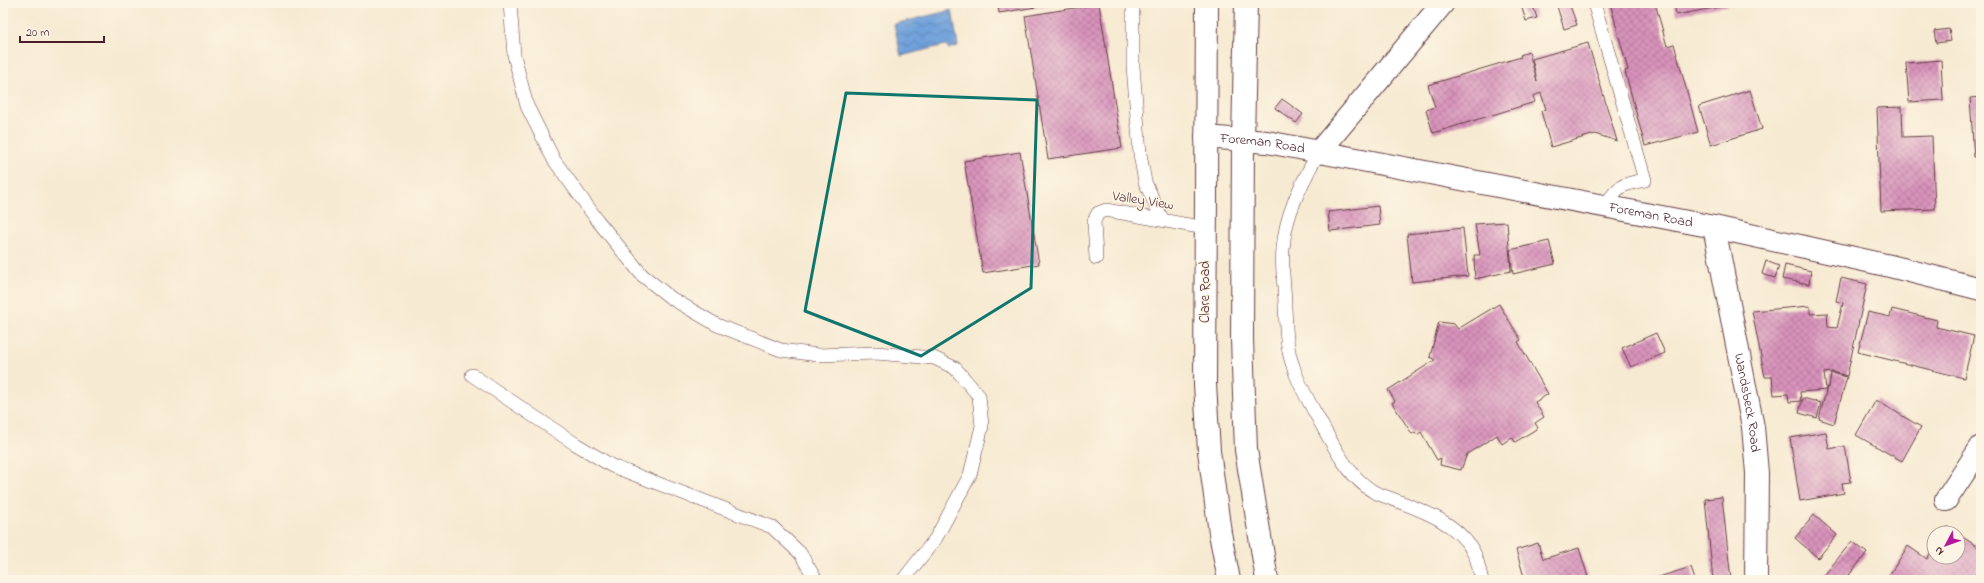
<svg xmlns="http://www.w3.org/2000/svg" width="1984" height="583" font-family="'Indie Flower',sans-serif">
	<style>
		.water { fill: url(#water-waves); stroke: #5c6082 }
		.building { fill: url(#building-cross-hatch) }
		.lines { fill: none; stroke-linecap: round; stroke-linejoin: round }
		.service-casing { stroke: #643d44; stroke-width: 14 }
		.minor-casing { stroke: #643d44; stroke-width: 24 }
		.tertiary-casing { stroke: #643d44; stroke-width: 24 }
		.service { stroke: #fff; stroke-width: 13 }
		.minor { stroke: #fff; stroke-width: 22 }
		.tertiary { stroke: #fff; stroke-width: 22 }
		.marked { fill: none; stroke: #0f766e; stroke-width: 3; stroke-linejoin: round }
		.labels { text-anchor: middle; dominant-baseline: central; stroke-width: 3; stroke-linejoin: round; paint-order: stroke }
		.street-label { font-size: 14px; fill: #4a1f2b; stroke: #fcf5e5 }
	</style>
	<defs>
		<pattern id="water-waves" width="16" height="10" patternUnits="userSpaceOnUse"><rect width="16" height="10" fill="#6fa1da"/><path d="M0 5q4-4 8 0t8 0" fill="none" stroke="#5d83b1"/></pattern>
		<pattern id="building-cross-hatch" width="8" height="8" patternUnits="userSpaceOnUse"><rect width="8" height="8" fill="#d893bb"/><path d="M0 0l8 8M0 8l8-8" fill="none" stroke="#b17798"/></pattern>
	</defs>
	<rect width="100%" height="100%" fill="#fcf5e5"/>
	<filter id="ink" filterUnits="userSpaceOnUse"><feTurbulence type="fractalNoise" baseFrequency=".025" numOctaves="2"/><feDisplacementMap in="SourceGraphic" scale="8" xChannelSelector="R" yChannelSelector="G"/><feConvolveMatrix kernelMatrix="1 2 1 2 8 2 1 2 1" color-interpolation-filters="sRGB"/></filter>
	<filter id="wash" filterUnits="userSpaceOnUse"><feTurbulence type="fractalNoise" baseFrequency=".012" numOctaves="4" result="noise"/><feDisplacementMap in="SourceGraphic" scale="16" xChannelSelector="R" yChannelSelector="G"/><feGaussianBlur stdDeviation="0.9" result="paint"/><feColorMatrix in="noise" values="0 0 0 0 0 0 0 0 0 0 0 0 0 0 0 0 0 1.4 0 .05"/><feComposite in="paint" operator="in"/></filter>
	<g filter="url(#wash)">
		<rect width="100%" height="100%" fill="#f7ead2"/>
		<!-- water -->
		<path class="water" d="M952 10 958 46 948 49 945 45 901 56 894 24Z"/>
		<g id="blocks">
			<!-- building -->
			<g class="building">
				<path d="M998 3H1048V5L999 13Z"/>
				<path d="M1528 3H1532L1537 18 1526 21 1521 5Z"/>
				<path d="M1556 3H1569L1577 25 1564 29Z"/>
				<path d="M1610 3H1655L1667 46 1674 44 1698 132 1645 146 1625 71 1628 70Z"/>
				<path d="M1674 3H1729L1730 5 1676 15Z"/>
				<path d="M1099 4 1122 148 1048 159 1025 16Z"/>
				<path d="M1949 29 1951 41 1936 43 1934 31Z"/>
				<path d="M1588 43 1617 141 1595 134 1551 147 1541 111 1546 109 1541 93 1533 96 1535 102 1433 133 1426 110 1435 107 1428 85 1521 57 1520 55 1529 52 1537 81 1532 59Z"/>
				<path d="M1941 60 1943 100 1909 102 1906 63Z"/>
				<path d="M1750 90 1762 129 1711 145 1699 106Z"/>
				<path d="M1981 97V156L1974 157 1970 98Z"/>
				<path d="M1282 99 1303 114 1296 123 1275 108Z"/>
				<path d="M1902 107 1903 137 1932 136 1935 209 1881 211 1877 108Z"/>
				<path d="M1020 152 1039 264 983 273 964 161Z"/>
				<path d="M1378 206 1380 225 1330 231 1328 212Z"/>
				<path d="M1507 222 1511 271 1475 279 1474 255H1480L1475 224Z"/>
				<path d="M1463 228 1468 276 1412 282 1407 234Z"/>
				<path d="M1549 241 1555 264 1513 274 1510 250Z"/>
				<path d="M1766 261 1779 266 1775 278 1762 274Z"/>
				<path d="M1785 265 1811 271 1809 284 1782 279Z"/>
				<path d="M1841 278 1867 284 1847 376 1832 372 1824 373 1826 390 1800 392 1801 401 1789 402 1788 394 1774 395 1772 377H1765L1752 311 1810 306V314L1827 313 1828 327 1837 328 1843 303 1836 301Z"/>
				<path d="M1499 304 1521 340 1518 342 1548 394 1535 402 1544 417 1535 423 1538 428 1515 442 1512 437 1502 444 1497 435 1467 454 1461 470 1440 465 1441 458 1437 460 1421 432 1417 435 1415 432 1412 434 1392 403 1395 401 1388 390 1435 360 1430 357 1439 322 1454 324 1458 329Z"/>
				<path d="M1892 309 1937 320 1936 327 1974 336 1964 378 1858 352 1868 312 1890 317Z"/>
				<path d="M1656 333 1665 353 1631 367 1622 348Z"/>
				<path d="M1831 373 1847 377 1834 424 1819 419 1827 387H1829Z"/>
				<path d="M1803 398 1821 403 1817 418 1799 413Z"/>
				<path d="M1876 400 1921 427 1902 461 1856 435Z"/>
				<path d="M1826 432 1829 449 1845 446 1851 482 1842 483 1844 493 1800 501 1790 438Z"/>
				<path d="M1722 497 1731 580H1713L1705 499Z"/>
				<path d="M1814 515 1837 535 1818 558 1795 538Z"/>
				<path d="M1947 527 1957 533H1943Z"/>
				<path d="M1958 534 1981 549V565L1971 580H1886L1908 546 1927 559 1934 547V557H1958Z"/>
				<path d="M1852 541 1867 553 1845 580H1823L1822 578Z"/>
				<path d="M1538 543 1543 559 1579 548 1588 577 1578 580H1525L1516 550Z"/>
				<path d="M1691 567 1695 580H1649Z"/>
			</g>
		</g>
	</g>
	<g filter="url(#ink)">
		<use href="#blocks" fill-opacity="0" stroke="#643d44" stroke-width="1"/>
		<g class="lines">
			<!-- service casing -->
			<g class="service-casing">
				<g id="service">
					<path d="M510 3 514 55 527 106 554 160 598 221 642 275 671 298 717 325 781 350 818 355 876 353 934 358 955 368 979 396 982 426 970 475 936 538 903 580"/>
					<path d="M1133 3V66L1140 154 1145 182 1162 219"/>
					<path d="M1594 3 1645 180C1621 184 1618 186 1604 207"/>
					<path d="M1318 153C1302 183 1285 214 1283 249 1281 268 1285 288 1285 307 1286 327 1286 347 1293 366 1300 389 1313 408 1324 429 1337 452 1350 478 1374 492 1408 506 1454 517 1473 551 1478 559 1479 571 1482 580"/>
					<path d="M1096 258 1094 221 1098 213 1106 210 1205 228"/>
					<path d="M472 375 574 443 612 466 772 527 800 553 816 580"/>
				</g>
			</g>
			<!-- minor casing -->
			<g class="minor-casing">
				<g id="minor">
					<path id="s1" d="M1206 137 1267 142 1714 227 1890 266 1981 289"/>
					<path d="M1318 153 1443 3"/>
					<path id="s2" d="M1714 227 1753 427 1757 473 1756 580"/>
					<path d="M1946 500 1981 447"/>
				</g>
			</g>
			<!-- tertiary casing -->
			<g class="tertiary-casing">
				<g id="tertiary">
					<path d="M1207 3 1205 384 1209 451 1220 533 1229 580"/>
					<path d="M1246 3 1243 141 1242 339 1246 450 1267 580"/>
				</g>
			</g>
			<!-- service -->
			<use href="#service" class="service"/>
			<!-- minor -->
			<use href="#minor" class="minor"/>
			<!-- tertiary -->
			<use href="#tertiary" class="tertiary"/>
		</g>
	</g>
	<!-- marked area -->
	<path class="marked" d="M846 93 1037 100 1031 288 921 356 805 311Z"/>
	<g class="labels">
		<!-- street labels -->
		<g class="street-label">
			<text stroke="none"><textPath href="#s1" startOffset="57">Foreman Road</textPath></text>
			<text transform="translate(1143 201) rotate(9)">Valley View</text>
			<text stroke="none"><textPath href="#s1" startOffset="452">Foreman Road</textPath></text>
			<text transform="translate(1205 292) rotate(-90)">Clare Road</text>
			<text stroke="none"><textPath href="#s2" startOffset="179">Wandsbeck Road</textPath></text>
		</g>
	</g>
	<!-- margin -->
	<rect width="1984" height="583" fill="none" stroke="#fcf5e5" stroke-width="16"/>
	<!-- north arrow -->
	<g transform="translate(1946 545) rotate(229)"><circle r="19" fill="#fcf5e5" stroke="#b59f9b"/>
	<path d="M0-3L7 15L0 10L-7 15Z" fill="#b5179e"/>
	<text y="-6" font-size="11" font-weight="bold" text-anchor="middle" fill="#4a1f2b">N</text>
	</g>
	<!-- scale -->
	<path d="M20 36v6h84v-6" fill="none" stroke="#4a1f2b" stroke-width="2"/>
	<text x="26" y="36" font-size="12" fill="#4a1f2b" stroke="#fcf5e5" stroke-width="3" paint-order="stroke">20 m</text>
</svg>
